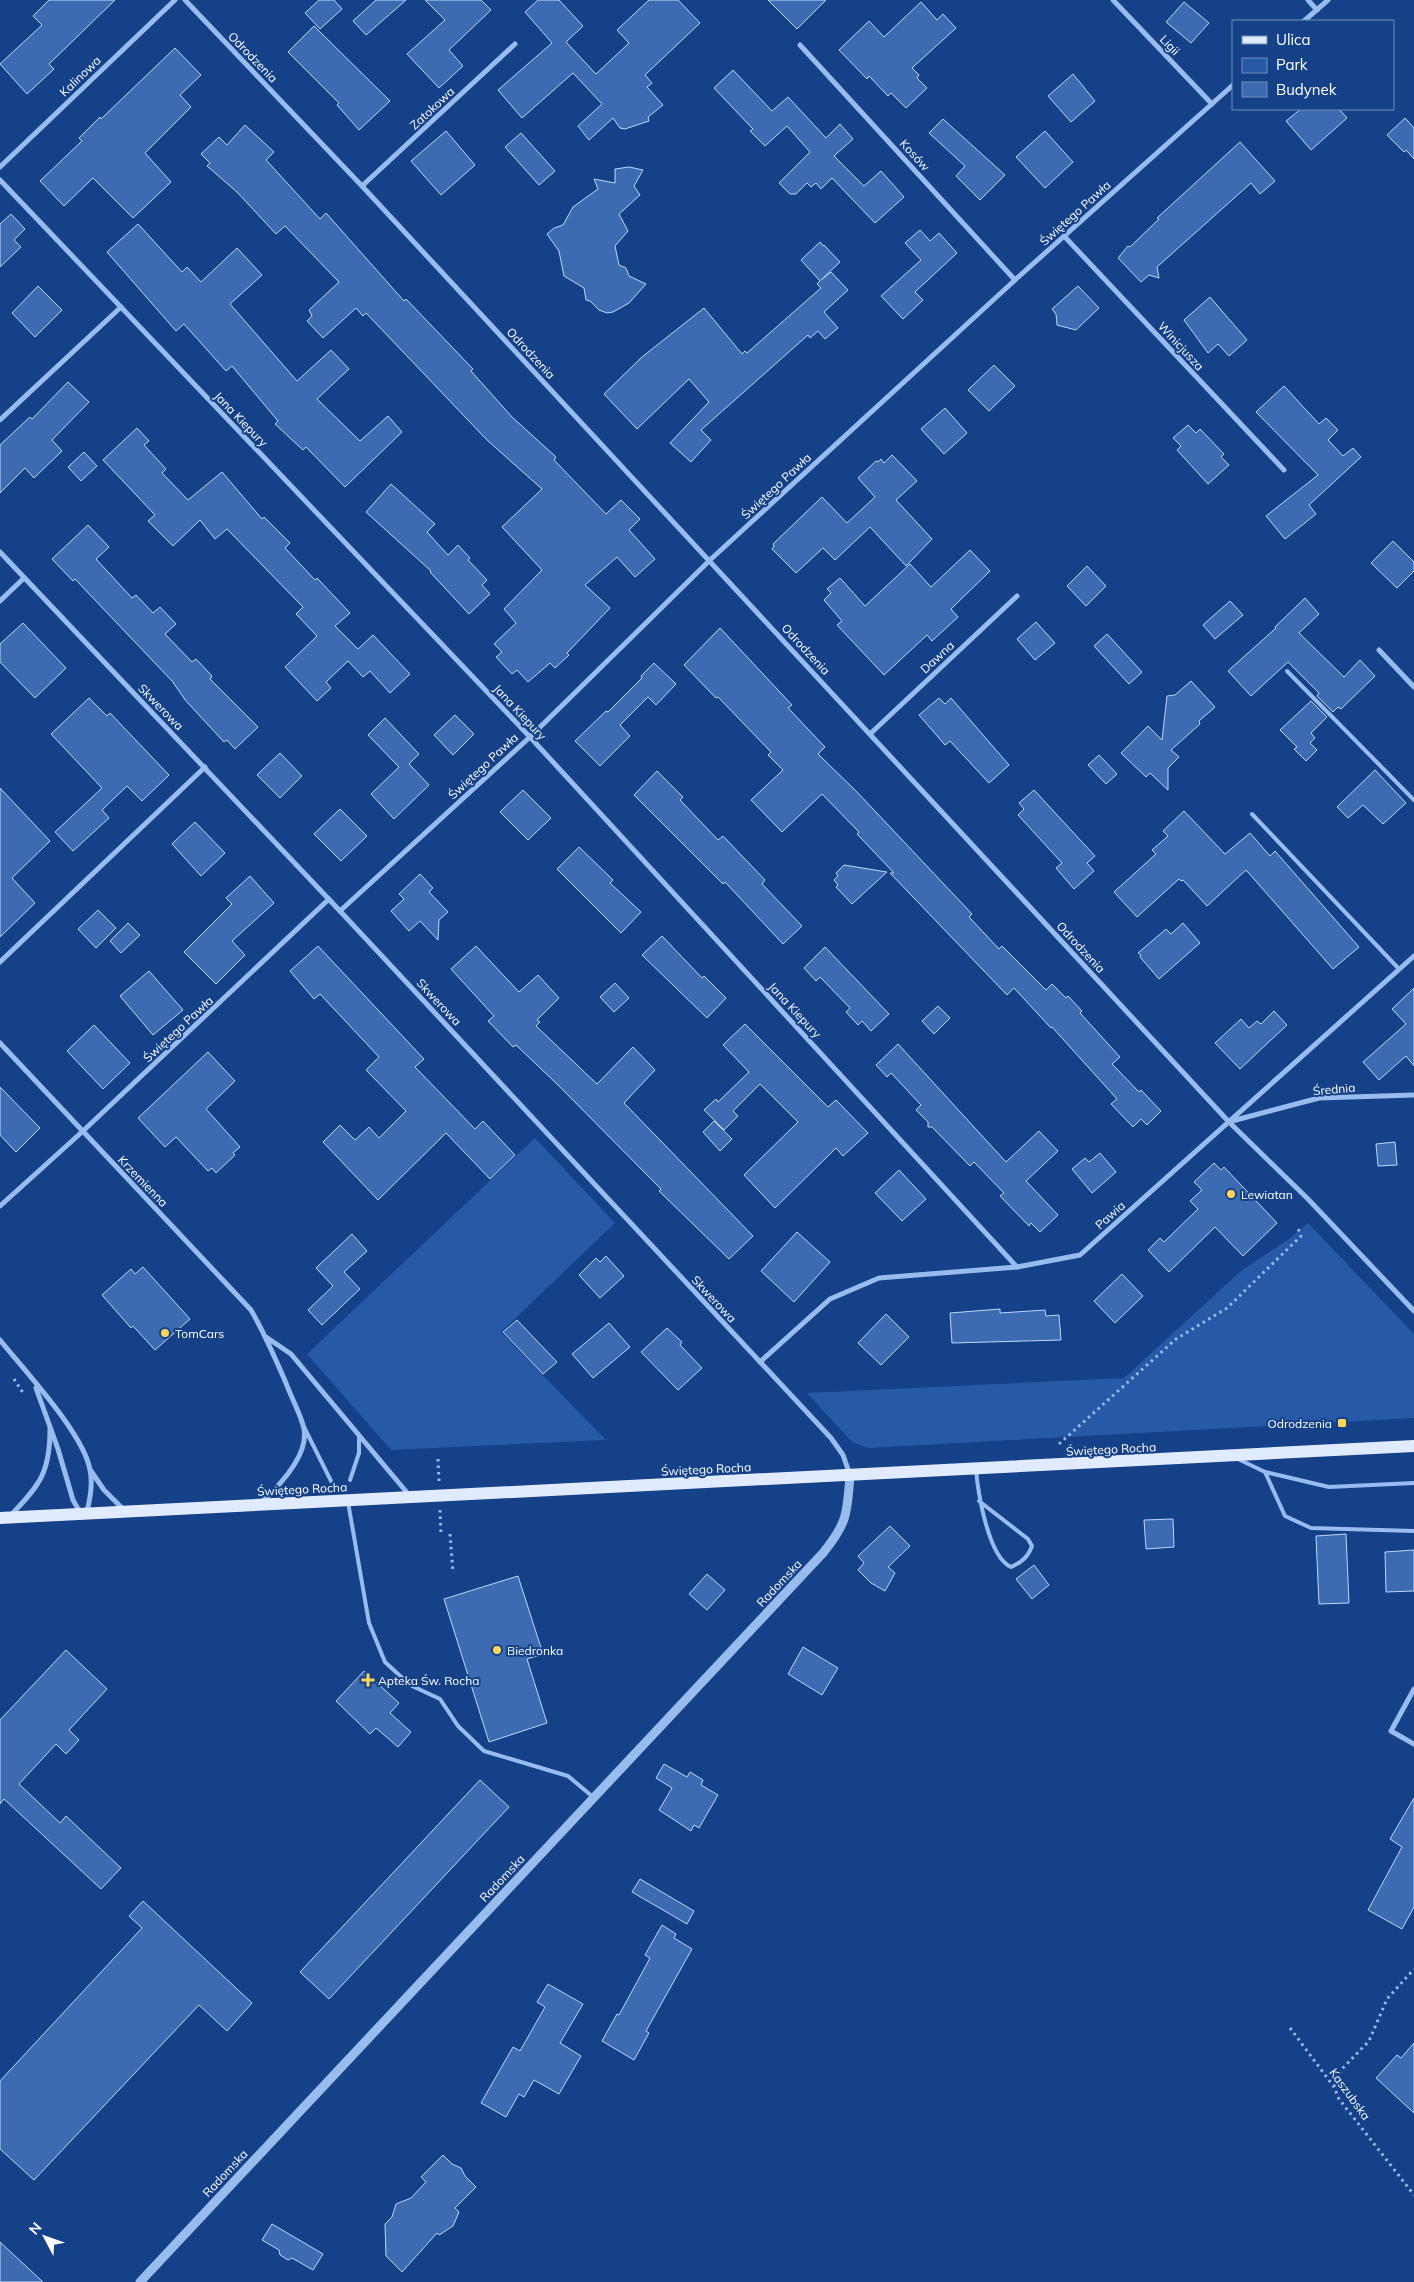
<svg xmlns="http://www.w3.org/2000/svg" width="1414" height="2282" font-family="Mulish,sans-serif">
	<style>
		.green { fill: #265aa6 }
		.building { fill: #3d6bb1; stroke: #bfd7fb }
		.lines { fill: none; stroke-linecap: round; stroke-linejoin: round }
		.path { stroke: #99bcef; stroke-width: 3; stroke-dasharray: 2.5 4; stroke-linecap: butt }
		.service { stroke: #99bcef; stroke-width: 4 }
		.minor { stroke: #99bcef; stroke-width: 5 }
		.tertiary { stroke: #99bcef; stroke-width: 9 }
		.primary { stroke: #e1ebff; stroke-width: 12 }
		.poi-dot { fill: #ffd657; stroke: #144187; stroke-width: 2 }
		.labels { text-anchor: middle; dominant-baseline: central; stroke-width: 4; stroke-linejoin: round; paint-order: stroke }
		.street-label { font-size: 12px; fill: #fff; stroke: #144187 }
		.poi-label { font-size: 12px; fill: #fff; stroke: #144187; text-anchor: start }
	</style>
	<rect width="100%" height="100%" fill="#144187"/>
	<!-- green -->
	<g class="green">
		<path d="M535 1138 615 1223 501 1332 606 1440 391 1450 307 1354Z"/>
		<path d="M1308 1223 1414 1334V1418L868 1448 852 1442 807 1393 1124 1378 1242 1270 1289 1239Z"/>
	</g>
	<!-- building -->
	<g class="building">
		<path d="M49 0H115L49 64 54 69 27 94 0 64 42 25 33 16Z"/>
		<path d="M319 0H334L342 9 320 29 305 13Z"/>
		<path d="M376 0H406L366 35 353 21Z"/>
		<path d="M425 0H481L491 10 449 50 463 66 439 88 407 54 445 20Z"/>
		<path d="M538 0H559L583 26 566 42 596 74 629 43 617 30 649 0H678L700 23 645 75 652 83 647 87 663 105 648 117 649 121 625 129 620 128 613 118 589 140 578 126 602 104 573 73 522 118 498 90 552 43 525 12Z"/>
		<path d="M768 0H826L797 29Z"/>
		<path d="M921 2 937 20 943 14 956 28 912 68 919 75 917 78 927 88 906 108 891 93 888 96 869 76 867 79 839 50 869 21 884 37Z"/>
		<path d="M1184 2 1209 23 1191 43 1166 22Z"/>
		<path d="M314 26 390 101 359 130 337 105 339 103 288 52Z"/>
		<path d="M175 48 201 75 180 95 191 107 145 153 171 182 133 218 93 178 64 206 40 181 82 141 79 138 100 117 101 119Z"/>
		<path d="M733 70 772 111 788 97 826 138 840 124 853 139 834 156 864 186 881 171 904 197 875 223 832 178 821 189 816 183 811 187 807 183 796 194H790L779 183 810 152 787 126 765 146 750 131 753 129 714 88Z"/>
		<path d="M1073 74 1095 101 1071 122 1048 96Z"/>
		<path d="M1301 109H1339L1347 118 1311 150 1286 121Z"/>
		<path d="M1405 118 1414 128V159L1406 150 1404 152 1387 135Z"/>
		<path d="M943 119 1005 175 980 200 956 176 965 166 929 133Z"/>
		<path d="M245 125 274 152 266 160 320 219 326 213 404 301 406 299 473 369 471 371 512 417 556 457 554 460 606 514 621 500 640 519 629 530 655 559 635 577 617 557 585 585 610 608 567 653 569 655 555 668 550 663 528 682 517 670 512 674 496 657 502 652 494 644 516 623 504 609 542 570 502 527 542 489 487 440 366 313 363 316 356 308 323 338 307 321 312 316 309 310 339 282 285 226 276 234 237 192 207 166 210 163 201 154 219 137 227 145Z"/>
		<path d="M446 131 475 165 441 195 411 161Z"/>
		<path d="M1045 131 1073 162 1045 188 1016 157Z"/>
		<path d="M521 133 555 171 539 185 505 147Z"/>
		<path d="M1240 142 1275 181 1260 194 1251 183 1157 267 1159 278 1149 275 1141 282 1118 258 1128 246 1130 247 1159 219 1157 218Z"/>
		<path d="M629 167 643 170 634 186 640 195 619 214 628 231 615 246 619 265 626 268 629 276 646 284 629 303 613 312 607 313 599 310 590 301 586 300 584 288 564 276 559 251 547 234 554 228 563 225 573 207 598 189 594 179 615 183V169Z"/>
		<path d="M11 214 25 229 14 240 21 247 0 267V224Z"/>
		<path d="M138 224 182 272 187 267 201 282 237 248 262 275 230 304 297 381 331 350 349 369 317 399 360 441 388 416 402 432 345 487 306 447 303 450 275 424 278 421 232 366 226 371 184 324 176 331 107 252Z"/>
		<path d="M920 230 930 241 939 233 957 253 915 292 923 300 903 319 881 296 921 260 905 243Z"/>
		<path d="M820 242 823 246 824 245 840 262 821 280 831 272 848 290 824 312 838 328 825 339 818 331 810 338 808 335 701 430 711 440 691 462 670 443 709 402 689 379 637 429 604 394 642 357 704 308 742 354 745 351 747 353 821 288 817 284 820 281 801 260Z"/>
		<path d="M38 286 62 310 35 337 12 313Z"/>
		<path d="M1078 286 1099 308 1076 330 1057 325 1056 314 1052 309Z"/>
		<path d="M1210 297 1247 340 1229 356 1218 344 1208 353 1184 320Z"/>
		<path d="M994 365 1015 386 989 411 968 390Z"/>
		<path d="M68 382 89 402 52 440 62 451 34 478 25 468 0 493V445L30 417 32 419Z"/>
		<path d="M1284 386 1319 424 1326 418 1338 430 1328 440 1343 456 1353 448 1361 457 1309 505 1316 514 1285 539 1266 516 1318 475 1256 412Z"/>
		<path d="M945 408 967 433 944 454 921 429Z"/>
		<path d="M1188 425 1196 433 1200 429 1224 454 1221 457 1229 465 1208 484 1177 450 1181 446 1173 438Z"/>
		<path d="M137 428 149 441 144 445 166 469 162 473 188 500 222 472 262 519 264 517 290 543 285 548 315 580 317 578 350 613 335 626 358 649 373 635 410 674 390 693 370 671 363 677 348 661 326 682 331 688 317 701 285 667 317 636 296 614 303 607 227 529 215 539 200 520 173 546 148 521 155 515 103 460Z"/>
		<path d="M84 452 97 466 81 481 68 467Z"/>
		<path d="M892 455 917 481 896 500 932 539 906 566 870 527 835 560 823 548 796 573 772 549 774 546 773 544 822 497 847 523 875 497 858 478 876 461 878 462 881 459 884 463Z"/>
		<path d="M391 484 435 524 427 532 448 555 458 545 470 558 468 560 487 580 482 585 490 594 469 614 430 572 431 571 366 512Z"/>
		<path d="M88 525 109 547 96 559 132 598 136 595 153 613 160 607 176 624 165 634 192 662 196 659 212 676 210 679 258 727 235 749 227 740 224 742 186 701 172 681 75 579 73 581 52 559Z"/>
		<path d="M1393 541 1414 562V571L1397 588 1371 563Z"/>
		<path d="M970 550 990 571 951 609 958 617 932 641 927 635 884 675 837 625 842 621 824 600 831 593 827 589 840 578 865 606 910 564 931 587Z"/>
		<path d="M1087 566 1106 586 1086 606 1067 586Z"/>
		<path d="M1305 598 1319 614 1299 633 1344 677 1360 660 1375 676 1341 709 1338 707 1333 712 1317 696 1319 693 1288 662 1251 696 1228 671 1276 628 1275 627Z"/>
		<path d="M1230 601 1243 615 1215 639 1203 625Z"/>
		<path d="M1036 622 1055 643 1035 660 1017 639Z"/>
		<path d="M23 623 66 668 35 698 0 662V644Z"/>
		<path d="M720 628 792 705 788 708 825 747 818 754 857 792 972 914 969 917 999 949 1002 946 1046 990 1052 984 1066 998 1068 996 1082 1011 1080 1013 1120 1057 1112 1064 1139 1092 1141 1090 1161 1111 1147 1125 1141 1119 1133 1127 1111 1104 1117 1099 1052 1027 1051 1028 1014 988 1007 995 890 873H894L857 834 859 832 822 794 782 832 751 800 783 770 768 755 771 752 718 697 716 698 684 665Z"/>
		<path d="M1107 634 1142 672 1129 684 1094 646Z"/>
		<path d="M654 663 676 684 656 705 648 697 620 725 630 736 600 766 575 741 606 711 608 712 642 678 641 676Z"/>
		<path d="M1191 681 1215 707 1199 721 1200 724 1171 750 1179 757 1168 768V790L1150 773 1146 777 1121 753 1148 726 1162 740 1167 696 1175 695Z"/>
		<path d="M89 698 107 716 110 713 169 775 142 801 127 786 102 810 109 818 73 851 55 832 102 788 51 734Z"/>
		<path d="M939 698 945 704 951 698 1009 765 989 783 950 741 945 745 919 715Z"/>
		<path d="M1311 701 1327 717 1311 733 1315 738 1310 743 1317 750 1306 761 1294 749 1297 747 1280 730Z"/>
		<path d="M455 715 474 734 453 755 434 735Z"/>
		<path d="M385 718 419 754 409 764 429 785 394 819 371 794 399 767 368 735Z"/>
		<path d="M280 753 302 776 280 798 257 775Z"/>
		<path d="M1099 755 1117 774 1106 784 1088 765Z"/>
		<path d="M1375 770 1406 803 1383 824 1363 805 1348 818 1337 807Z"/>
		<path d="M657 771 683 797 680 800 718 840 723 836 765 880 762 884 802 926 783 944 725 882 723 884 634 795Z"/>
		<path d="M0 788 50 841 12 878 35 903 0 937Z"/>
		<path d="M523 790 551 818 528 840 500 812Z"/>
		<path d="M1034 790 1095 856 1087 863 1094 871 1074 889 1056 868 1062 863 1018 815 1024 809 1019 803Z"/>
		<path d="M340 809 367 836 341 861 314 834Z"/>
		<path d="M1184 811 1225 854 1250 833 1270 856 1275 851 1359 947 1333 969 1246 870 1207 906 1183 880 1181 881 1179 879 1137 917 1114 892 1156 854 1152 850 1168 836 1163 831Z"/>
		<path d="M195 822 225 853 201 876 172 844Z"/>
		<path d="M579 847 613 880 610 883 641 912 621 933 557 869Z"/>
		<path d="M844 865 887 872 852 904 836 887 838 885 834 880 838 876 836 873Z"/>
		<path d="M420 874 433 888 429 892 448 912 439 920 438 940 420 921 409 931 391 911 404 899 399 894Z"/>
		<path d="M250 876 274 903 232 941 245 955 216 984 184 952 232 904 226 898Z"/>
		<path d="M98 910 116 928 96 948 78 929Z"/>
		<path d="M128 923 140 935 121 953 110 941Z"/>
		<path d="M1183 923 1200 943 1159 979 1140 957 1141 955 1138 953 1166 929 1171 934Z"/>
		<path d="M662 936 702 978 704 976 726 998 707 1018 642 955Z"/>
		<path d="M318 946 424 1059 415 1067 475 1129 483 1121 515 1155 490 1179 446 1133 378 1200 323 1142 340 1125 355 1140 369 1127 379 1138 406 1111 366 1070 379 1057 320 994 314 999 290 971Z"/>
		<path d="M476 946 519 992 538 975 559 998 537 1020 540 1022 536 1026 597 1084 633 1047 655 1070 624 1103 753 1236 729 1259 659 1191 661 1189 558 1085 516 1045 513 1047 488 1021 494 1016 451 969Z"/>
		<path d="M825 947 889 1014 871 1031 862 1021 858 1025 846 1012 850 1008 820 977 816 981 804 968Z"/>
		<path d="M149 971 183 1010 153 1035 120 996Z"/>
		<path d="M615 983 629 998 614 1012 600 997Z"/>
		<path d="M1414 988V1066L1406 1056 1379 1080 1363 1062 1406 1024 1392 1009Z"/>
		<path d="M938 1006 950 1018 934 1034 922 1021Z"/>
		<path d="M1274 1011 1287 1025 1240 1069 1215 1043 1241 1019 1249 1028 1257 1021 1261 1024Z"/>
		<path d="M745 1024 828 1107 836 1100 868 1133 843 1156 836 1148 775 1208 744 1175 798 1122 760 1084 733 1111 738 1116 724 1130 704 1110 716 1099 718 1102 749 1072 723 1045Z"/>
		<path d="M94 1025 130 1063 103 1089 67 1051Z"/>
		<path d="M898 1044 1006 1162 1039 1131 1058 1151 1026 1181 1058 1215 1040 1232 1031 1223 1029 1226 1000 1196 1004 1193 974 1162 970 1166 932 1127H928V1122L916 1110 921 1105 891 1073 887 1077 876 1065Z"/>
		<path d="M208 1052 235 1081 206 1109 240 1147 233 1153 235 1155 216 1173 212 1168 208 1171 176 1137 165 1147 138 1118Z"/>
		<path d="M0 1087 40 1128 16 1152 0 1135Z"/>
		<path d="M714 1121 732 1139 720 1151 703 1132Z"/>
		<path d="M1395 1142 1397 1165 1378 1166 1376 1144Z"/>
		<path d="M1100 1153 1116 1172 1092 1193 1072 1169 1085 1158 1089 1162Z"/>
		<path d="M1214 1163 1221 1170 1224 1167 1277 1223 1243 1256 1215 1227 1169 1272 1148 1250 1160 1238 1164 1242 1198 1209 1190 1201 1202 1190 1194 1182Z"/>
		<path d="M899 1170 926 1199 902 1221 875 1193Z"/>
		<path d="M797 1232 830 1262 794 1302 761 1271Z"/>
		<path d="M352 1234 367 1251 344 1272 360 1289 322 1325 308 1310 333 1286 316 1268Z"/>
		<path d="M606 1256 624 1276 600 1298 579 1275 596 1258 600 1262Z"/>
		<path d="M143 1267 190 1319 155 1350 133 1326 131 1328 102 1295 131 1269 135 1274Z"/>
		<path d="M1122 1274 1143 1296 1115 1323 1094 1301Z"/>
		<path d="M1000 1309V1313L1045 1310 1046 1316 1059 1315 1061 1340 952 1343 950 1313Z"/>
		<path d="M886 1314 909 1337 881 1365 858 1343Z"/>
		<path d="M517 1320 557 1362 543 1374 503 1332Z"/>
		<path d="M609 1323 630 1347 593 1378 572 1354Z"/>
		<path d="M667 1328 682 1342 680 1345 702 1368 678 1390 641 1352Z"/>
		<path d="M1173 1519 1174 1547 1146 1549 1144 1520Z"/>
		<path d="M890 1526 910 1546 888 1567 895 1573 885 1591 871 1583 858 1570 864 1563 858 1556Z"/>
		<path d="M1346 1534 1349 1603 1319 1604 1316 1536Z"/>
		<path d="M1414 1550V1591L1386 1592 1385 1552Z"/>
		<path d="M1034 1565 1049 1585 1032 1599 1016 1579Z"/>
		<path d="M707 1574 725 1590 707 1610 689 1594Z"/>
		<path d="M518 1576 543 1654 527 1659 547 1723 489 1742 444 1599Z"/>
		<path d="M803 1647 838 1668 822 1695 788 1674Z"/>
		<path d="M66 1650 107 1689 69 1730 79 1740 66 1754 56 1744 19 1784 60 1823 66 1816 121 1868 101 1889 4 1799 0 1804V1720Z"/>
		<path d="M364 1671 399 1703 390 1713 411 1732 398 1747 376 1728 370 1734 336 1701Z"/>
		<path d="M664 1764 687 1777 690 1772 703 1780 701 1785 718 1795 699 1828 694 1825 691 1831 659 1810 672 1788 656 1778Z"/>
		<path d="M480 1780 509 1807 329 1999 300 1972Z"/>
		<path d="M1414 1798V1907L1402 1929 1368 1910 1402 1847 1390 1839Z"/>
		<path d="M640 1879 694 1911 687 1924 632 1892Z"/>
		<path d="M143 1901 252 2003 227 2031 199 2005 34 2180 0 2149V2081L142 1928 129 1916Z"/>
		<path d="M662 1925 676 1934 674 1938 692 1949 646 2031 649 2033 634 2060 602 2041 617 2014 619 2015 650 1958 645 1955Z"/>
		<path d="M548 1984 583 2004 560 2043 581 2056 559 2094 534 2080 524 2097 519 2094 506 2117 481 2103 513 2047 520 2051 545 2007 537 2002Z"/>
		<path d="M1414 2043V2113L1376 2078 1397 2055 1401 2058Z"/>
		<path d="M443 2155 452 2164 461 2168 465 2176 476 2187 455 2208 459 2212 453 2226 439 2235 437 2233 402 2272 386 2256 385 2224 392 2217 396 2204 411 2198 426 2182 421 2177Z"/>
		<path d="M272 2224 323 2254 313 2270 292 2258 288 2260 280 2255 279 2250 262 2240Z"/>
		<path d="M0 2242 43 2282H0Z"/>
	</g>
	<g class="lines">
		<!-- path -->
		<g class="path">
			<path d="M14 1379 23 1393"/>
			<path d="M1059 1444 1176 1339 1227 1308 1301 1236 1297 1226"/>
			<path d="M438 1459 439 1481"/>
			<path d="M440 1510 441 1535"/>
			<path d="M450 1534 453 1573"/>
			<path d="M1290 2028 1334 2087 1339 2099 1414 2195"/>
			<path d="M1335 2086 1341 2070 1369 2041 1387 1999 1414 1969"/>
		</g>
		<!-- service -->
		<g class="service">
			<path d="M1287 671 1414 800"/>
			<path d="M1252 814 1399 969"/>
			<path d="M304 1427 331 1481"/>
			<path d="M1238 1459 1265 1472 1329 1487 1414 1483"/>
			<path d="M976 1470C978 1492 988 1557 1011 1567 1022 1562 1028 1557 1032 1546L1028 1539 979 1501"/>
			<path d="M1265 1472 1285 1516 1311 1528 1414 1531"/>
			<path d="M350 1480 359 1453V1435"/>
			<path d="M348 1502 369 1623 385 1662 410 1685 440 1699 458 1726 484 1751 568 1776 593 1797"/>
		</g>
		<!-- minor -->
		<g class="minor">
			<path d="M185 0 362 186 1229 1122 1308 1199 1414 1311"/>
			<path d="M1113 0 1212 104"/>
			<path d="M1308 0 1317 10"/>
			<path d="M1304 21 1328 0"/>
			<path d="M800 45 1015 280"/>
			<path d="M0 167 175 0"/>
			<path d="M0 180 530 737 1017 1267"/>
			<path d="M362 186 515 44"/>
			<path d="M1064 236 1284 470"/>
			<path d="M0 420 121 307"/>
			<path d="M0 552 340 911 831 1438 843 1455 850 1475"/>
			<path d="M0 601 24 578"/>
			<path d="M1379 650 1414 687"/>
			<path d="M870 734 1017 596"/>
			<path d="M340 911 530 737 710 560 1015 280 1233 85"/>
			<path d="M0 962 205 767"/>
			<path d="M0 1043 251 1310C265 1334 275 1358 286 1383 291 1397 299 1411 303 1425 312 1452 279 1486 262 1502"/>
			<path d="M1232 1121 1319 1098 1414 1095"/>
			<path d="M0 1206 83 1131 329 899"/>
			<path d="M266 1337 291 1354 409 1495"/>
			<path d="M0 1340C24 1370 84 1434 90 1470 93 1484 90 1498 87 1512"/>
			<path d="M760 1362 830 1299 879 1278 1017 1267 1080 1255 1414 956"/>
			<path d="M36 1388 58 1449 73 1500 81 1514"/>
			<path d="M91 1471 104 1490 124 1510"/>
			<path d="M11 1515C40 1485 50 1472 50 1429"/>
			<path d="M1414 1689 1391 1731 1414 1744"/>
		</g>
		<!-- tertiary -->
		<path class="tertiary" d="M140 2282 823 1553C848 1522 847 1513 850 1475"/>
		<!-- primary -->
		<path class="primary" d="M0 1518 1414 1446"/>
	</g>
	<!-- markers -->
	<g class="poi-dot">
		<circle cx="1231" cy="1194" r="5"/>
		<circle cx="165" cy="1333" r="5"/>
		<rect x="1337" y="1418" width="10" height="10" rx="2.5"/>
		<circle cx="497" cy="1650" r="5"/>
		<path d="M365.5 1672.5h5v5h5v5h-5v5h-5v-5h-5v-5h5z"/>
	</g>
	<g class="labels">
		<!-- street labels -->
		<g class="street-label">
			<text transform="translate(1170 45) rotate(46)">Ligii</text>
			<text transform="translate(253 57) rotate(46)">Odrodzenia</text>
			<text transform="translate(80 76) rotate(-44)">Kalinowa</text>
			<text transform="translate(432 108) rotate(-43)">Zatokowa</text>
			<text transform="translate(915 155) rotate(48)">Kosów</text>
			<text transform="translate(1075 213) rotate(-42)">Świętego Pawła</text>
			<text transform="translate(1181 346) rotate(47)">Winicjusza</text>
			<text transform="translate(531 353) rotate(47)">Odrodzenia</text>
			<text transform="translate(241 419) rotate(46)">Jana Kiepury</text>
			<text transform="translate(776 486) rotate(-43)">Świętego Pawła</text>
			<text transform="translate(806 649) rotate(47)">Odrodzenia</text>
			<text transform="translate(937 657) rotate(-43)">Dawna</text>
			<text transform="translate(161 707) rotate(46)">Skwerowa</text>
			<text transform="translate(520 712) rotate(47)">Jana Kiepury</text>
			<text transform="translate(483 766) rotate(-43)">Świętego Pawła</text>
			<text transform="translate(1081 947) rotate(47)">Odrodzenia</text>
			<text transform="translate(439 1002) rotate(47)">Skwerowa</text>
			<text transform="translate(795 1010) rotate(47)">Jana Kiepury</text>
			<text transform="translate(178 1029) rotate(-43)">Świętego Pawła</text>
			<text transform="translate(1334 1089) rotate(-5)">Średnia</text>
			<text transform="translate(143 1181) rotate(46)">Krzemienna</text>
			<text transform="translate(1110 1215) rotate(-42)">Pawia</text>
			<text transform="translate(714 1299) rotate(47)">Skwerowa</text>
			<text transform="translate(1111 1449) rotate(-3)">Świętego Rocha</text>
			<text transform="translate(706 1469) rotate(-3)">Świętego Rocha</text>
			<text transform="translate(302 1489) rotate(-3)">Świętego Rocha</text>
			<text transform="translate(779 1583) rotate(-47)">Radomska</text>
			<text transform="translate(502 1878) rotate(-47)">Radomska</text>
			<text transform="translate(1350 2094) rotate(54)">Kaszubska</text>
			<text transform="translate(225 2173) rotate(-47)">Radomska</text>
		</g>
		<!-- poi labels -->
		<g class="poi-label">
			<text x="1241" y="1194">Lewiatan</text>
			<text x="175" y="1333">TomCars</text>
			<text x="1332" y="1423" text-anchor="end">Odrodzenia</text>
			<text x="507" y="1650">Biedronka</text>
			<text x="378" y="1680">Apteka Św. Rocha</text>
		</g>
	</g>
	<!-- legend -->
	<rect x="1232" y="20" width="162" height="90" fill="#144187" stroke="#728db7"/>
	<rect x="1242" y="36" width="25" height="8" fill="#e1ebff" stroke="#728db7"/>
	<text x="1276" y="45" font-size="15" fill="#ffffff">Ulica</text>
	<rect x="1242" y="58" width="25" height="15" fill="#265aa6" stroke="#728db7"/>
	<text x="1276" y="70" font-size="15" fill="#ffffff">Park</text>
	<rect x="1242" y="82" width="25" height="15" fill="#3d6bb1" stroke="#728db7"/>
	<text x="1276" y="95" font-size="15" fill="#ffffff">Budynek</text>
	<!-- north arrow -->
	<g transform="translate(45 2237) rotate(311)" stroke="#144187" stroke-width="4" paint-order="stroke">
	<path d="M0-4L9 19L0 12L-9 19Z" fill="#ffffff"/>
	<text y="-8" font-size="14" font-weight="bold" text-anchor="middle" fill="#ffffff">N</text>
	</g>
</svg>
